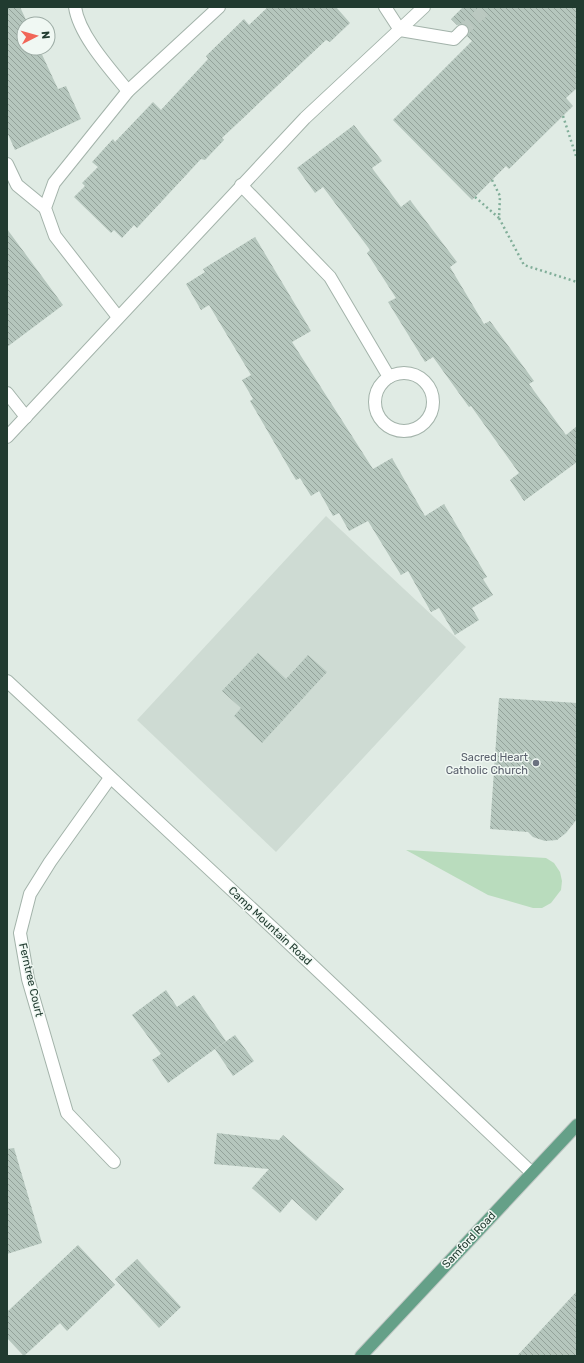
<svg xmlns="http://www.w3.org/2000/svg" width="584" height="1363" font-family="Rubik,sans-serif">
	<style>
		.built { fill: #cedbd3 }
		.grass { fill: #b9dcbd }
		.building { fill: url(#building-back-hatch) }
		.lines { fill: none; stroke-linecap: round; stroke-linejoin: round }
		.minor-tunnel { stroke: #bac8c0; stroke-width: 12; stroke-dasharray: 12 6; stroke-linecap: butt }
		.minor-casing { stroke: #a3b3aa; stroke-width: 14 }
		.major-casing { stroke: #c1c8c5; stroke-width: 14 }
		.path { stroke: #81ae99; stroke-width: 2.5; stroke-dasharray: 2 3; stroke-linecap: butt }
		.minor { stroke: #fff; stroke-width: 12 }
		.major { stroke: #65a088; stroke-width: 12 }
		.worship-dot { fill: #6b7280; stroke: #f0f8f3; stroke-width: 1.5 }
		.labels { text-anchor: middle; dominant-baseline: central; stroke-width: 3; stroke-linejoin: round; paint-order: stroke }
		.worship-label { font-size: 11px; fill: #5b616d; stroke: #f0f8f3; text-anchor: end }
		.street-label { font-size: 11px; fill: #213b30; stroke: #f0f8f3 }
	</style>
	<defs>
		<pattern id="building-back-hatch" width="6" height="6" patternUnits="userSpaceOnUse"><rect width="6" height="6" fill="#b5c6bd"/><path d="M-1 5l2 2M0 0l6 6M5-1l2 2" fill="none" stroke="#93a29a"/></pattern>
	</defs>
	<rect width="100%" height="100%" fill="#e0ebe4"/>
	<!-- built -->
	<path class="built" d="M326 516 466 647 276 852 137 720Z"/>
	<!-- grass -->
	<path class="grass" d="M406 850 546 858 554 863 560 872 562 881 561 890 551 903 542 908H533L488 895Z"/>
	<!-- building -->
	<g class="building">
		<path d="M7 7H20L28 24H24V48H39L58 89 66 86 81 119 15 150 7 132Z"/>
		<path d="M268 7H336L350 23 330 42 326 40 222 138 224 140 205 160 201 159 137 228 134 225 122 238 114 230 111 233 74 197 85 186 82 183 98 167 92 162 113 139 115 142 153 102 161 110 208 59 206 56 244 19 249 25Z"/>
		<path d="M463 7H577V88L566 98 573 106 509 169 506 166 472 200 393 120 472 41 467 36 469 33 468 26 464 24 457 25 451 19Z"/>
		<path d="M354 125 382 161 372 168 401 207 410 200 457 262 450 267 484 324 490 321 534 381 529 384 566 435 577 426V462L524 501 510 480 519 473 471 406 469 407 433 357 425 362 388 302 396 298 367 253 370 250 323 187 315 193 297 168Z"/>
		<path d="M7 229 63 305 7 347Z"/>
		<path d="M255 237 311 331 292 342 373 469 392 458 425 516 444 504 487 577 483 579 493 595 472 608 479 620 455 635 439 608 431 612 408 571 401 575 368 521 349 531 339 513 333 516 319 491 311 496 300 478 296 480 250 401 253 399 242 380 251 375 209 305 201 310 186 284 205 272 203 269Z"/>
		<path d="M258 653 286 679 308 655 327 672 262 743 234 716 241 708 222 691Z"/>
		<path d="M499 698 577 703V819L566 833 557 840 545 841 533 837 528 832 490 829Z"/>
		<path d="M166 990 177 1007 194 995 226 1041 168 1083 152 1060 161 1054 132 1015Z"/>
		<path d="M235 1035 254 1061 233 1076 215 1049Z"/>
		<path d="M217 1133 279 1140 283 1135 344 1189 316 1221 292 1199 280 1213 252 1188 269 1169 214 1164Z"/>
		<path d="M14 1148 42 1243 7 1254V1149Z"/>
		<path d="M78 1245 115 1285 67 1331 60 1323 24 1356 7 1338V1312Z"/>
		<path d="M137 1259 181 1307 159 1328 115 1279Z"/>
		<path d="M577 1291V1356H517Z"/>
	</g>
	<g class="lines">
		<!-- minor-tunnel -->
		<path class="minor-tunnel" d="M462 31 488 7"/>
		<!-- minor casing -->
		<g class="minor-casing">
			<g id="minor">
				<path d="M75 7C79 35 110 69 128 91"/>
				<path d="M385 7 400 30 454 39 462 31"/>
				<path d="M7 164 17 185 45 208"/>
				<path d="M241 185 330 277 389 377"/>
				<path d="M118 317 55 236 45 208 54 183 128 91 219 7"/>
				<circle cx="404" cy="402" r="29"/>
				<path d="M7 393 26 417"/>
				<path d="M7 437 305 118 424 7"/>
				<path d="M7 681 277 932 531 1172"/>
				<path d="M110 778 50 862 30 894 20 933 28 979 67 1113 114 1162"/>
			</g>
		</g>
		<!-- major casing -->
		<g class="major-casing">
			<path id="major" d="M361 1356 577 1125"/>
		</g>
		<!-- path -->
		<g class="path">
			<path d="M563 116 577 159"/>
			<path d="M492 180 500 196 499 218 524 265 577 282"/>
			<path d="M475 197 499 218"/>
		</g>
		<!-- minor -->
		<use href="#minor" class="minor"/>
		<!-- major -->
		<use href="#major" class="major"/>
	</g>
	<!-- markers -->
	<circle class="worship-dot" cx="536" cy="763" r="4"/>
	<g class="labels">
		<!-- worship labels -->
		<g class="worship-label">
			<text x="528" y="757">Sacred Heart<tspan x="528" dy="13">Catholic Church</tspan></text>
		</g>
		<!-- street labels -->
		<g class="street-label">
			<text transform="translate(270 926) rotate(43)">Camp Mountain Road</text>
			<text transform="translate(31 980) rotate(77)">Ferntree Court</text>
			<text transform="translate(469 1240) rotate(-47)">Samford Road</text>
		</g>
	</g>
	<!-- border -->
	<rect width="584" height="1363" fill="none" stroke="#213b30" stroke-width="16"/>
	<!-- north arrow -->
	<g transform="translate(36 36) rotate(84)"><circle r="19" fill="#f0f8f3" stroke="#9daca5"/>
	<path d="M0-3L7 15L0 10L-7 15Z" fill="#f16658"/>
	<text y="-6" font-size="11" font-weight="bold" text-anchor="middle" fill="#213b30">N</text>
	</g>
</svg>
